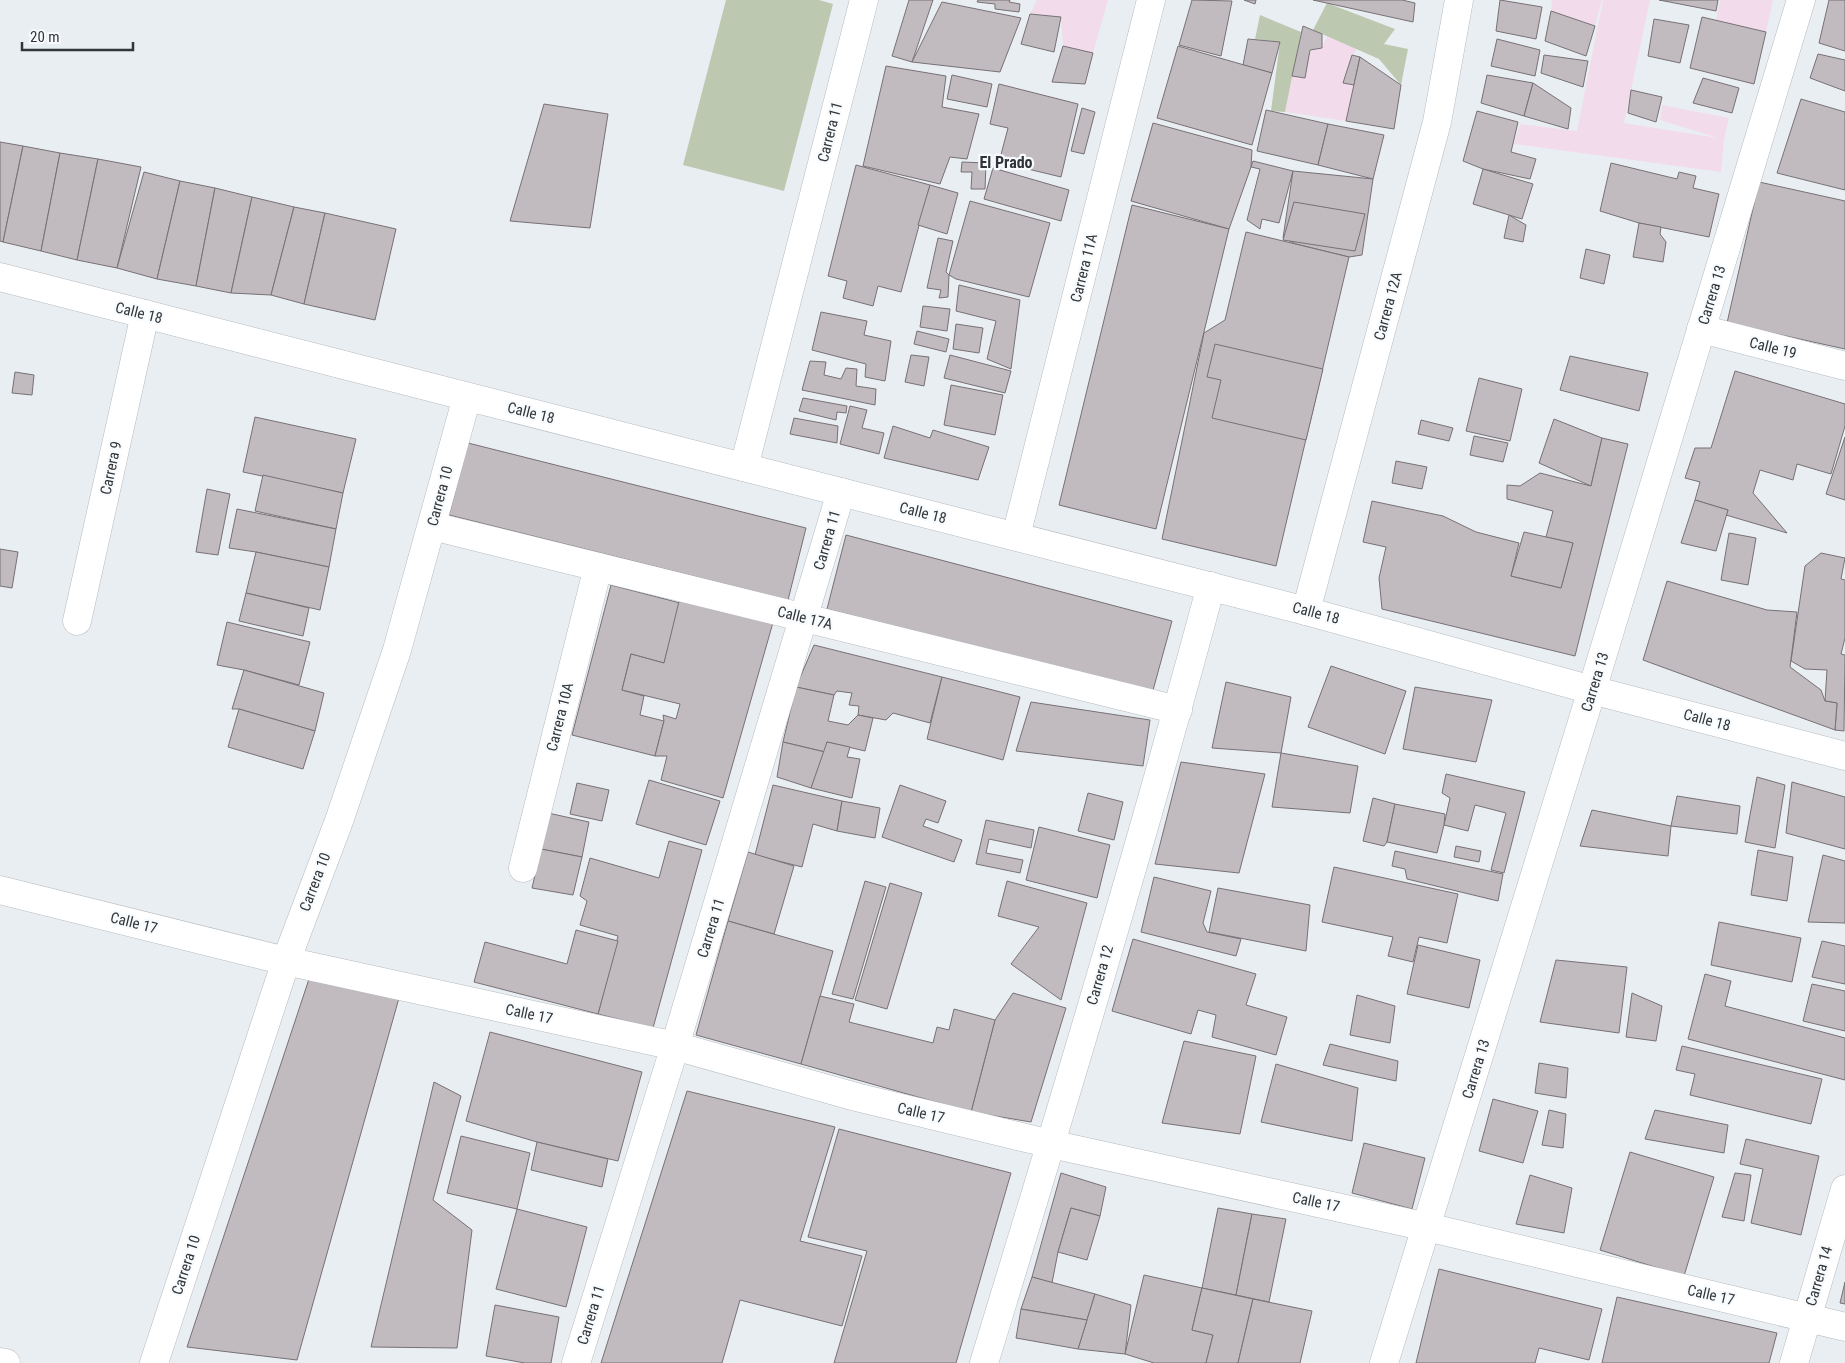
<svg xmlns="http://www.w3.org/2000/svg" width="1845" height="1363" font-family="'Roboto Condensed',sans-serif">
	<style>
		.commercial { fill: #f2dceb }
		.green { fill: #bdc8b1 }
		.building { fill: #c1bbbf; stroke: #777175 }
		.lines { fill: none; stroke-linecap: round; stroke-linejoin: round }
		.minor-casing { stroke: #b6bbc0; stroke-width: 29 }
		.minor { stroke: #fff; stroke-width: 28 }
		.labels { text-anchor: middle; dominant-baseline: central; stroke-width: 4.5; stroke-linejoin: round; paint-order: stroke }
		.street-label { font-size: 15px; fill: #333537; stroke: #f8fbfe }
		.neighbourhood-label { font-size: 16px; font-weight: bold; fill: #303438; stroke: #f8fbfe }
	</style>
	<rect width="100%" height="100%" fill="#e9eef3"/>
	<!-- commercial -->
	<g class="commercial">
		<path d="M1037 0H1108L1093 53 1063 46 1061 17 1030 14Z"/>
		<path d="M1552 0H1602L1595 26 1551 11Z"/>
		<path d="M1603 0H1650L1624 123 1718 138 1660 120 1662 105 1729 118 1724 139 1721 172 1514 144 1520 124 1577 131Z"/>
		<path d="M1720 0H1773L1766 32 1716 21Z"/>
		<path d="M1327 36 1357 49 1352 55 1343 83 1354 85 1346 121 1285 112 1292 76 1305 78 1310 50 1322 48Z"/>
	</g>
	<!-- green -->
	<g class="green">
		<path d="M726 0H819L833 4 784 191 683 165Z"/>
		<path d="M1327 3 1395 29 1384 44 1408 49 1401 85 1379 59 1313 30Z"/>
		<path d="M1260 15 1301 32 1285 112 1271 111 1280 42 1255 39Z"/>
	</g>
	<!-- building -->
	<g class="building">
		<path d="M909 0H933L912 62 892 56Z"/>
		<path d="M978 0H1010L1009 2 1020 4 1019 12 995 9V4L977 2Z"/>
		<path d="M1192 0 1232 1 1221 56 1179 45Z"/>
		<path d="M1244 0H1256L1255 4Z"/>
		<path d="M1313 0H1402L1415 3 1413 22Z"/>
		<path d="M1500 0 1542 7 1536 39 1496 31Z"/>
		<path d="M1659 0H1718L1716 11Z"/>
		<path d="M1829 0H1845V51L1819 43Z"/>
		<path d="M942 2 1021 18 1000 72 912 62Z"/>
		<path d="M1551 11 1595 26 1586 56 1545 41Z"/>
		<path d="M1030 14 1061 17 1054 52 1021 44Z"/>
		<path d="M1702 17 1766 32 1754 84 1690 68Z"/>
		<path d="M1654 19 1689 25 1680 63 1648 56Z"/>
		<path d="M1303 26 1322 34V48L1310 50 1305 78 1292 76Z"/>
		<path d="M1248 39 1280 42 1272 73 1243 65Z"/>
		<path d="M1497 39 1540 50 1535 76 1491 66Z"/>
		<path d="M1063 46 1093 53 1085 84 1052 82Z"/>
		<path d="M1178 46 1272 73 1252 145 1157 118Z"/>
		<path d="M1818 54 1845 60V91L1810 78Z"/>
		<path d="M1352 55 1360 57 1354 85 1343 83Z"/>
		<path d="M1544 55 1588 61 1583 87 1541 73Z"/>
		<path d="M1360 57 1401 85 1394 129 1346 121Z"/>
		<path d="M886 66 946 76 942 107 979 114 967 159 950 157 940 184 863 166Z"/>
		<path d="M952 75 992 84 987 107 947 99Z"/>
		<path d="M1487 75 1533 83 1524 116 1481 103Z"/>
		<path d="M1703 78 1739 88 1732 113 1693 103Z"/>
		<path d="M1533 83 1571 108 1568 129 1524 116Z"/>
		<path d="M999 84 1078 104 1061 177 999 162 1008 128 990 124Z"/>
		<path d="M1631 90 1662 97 1656 122 1628 113Z"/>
		<path d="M1801 99 1845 112V190L1777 173Z"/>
		<path d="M544 104 608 114 590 228 510 221Z"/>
		<path d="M1082 108 1095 112 1084 154 1071 151Z"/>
		<path d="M1266 110 1328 124 1318 165 1257 151Z"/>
		<path d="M1477 111 1518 122 1511 152 1536 159 1530 179 1483 169 1463 161Z"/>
		<path d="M1153 123 1252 150 1251 167 1229 229 1131 201Z"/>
		<path d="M1328 124 1384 135 1373 179 1318 165Z"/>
		<path d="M0 142 23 146 3 242 0 241Z"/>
		<path d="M23 146 60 153 41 251 3 242Z"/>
		<path d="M60 153 98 159 77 260 41 251Z"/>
		<path d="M98 159 141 167 117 268 77 260Z"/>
		<path d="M1253 161 1293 171 1279 223 1262 219 1260 229 1247 220 1260 169 1251 167Z"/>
		<path d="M962 162 986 163 985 189H971L972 172H961Z"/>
		<path d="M1611 163 1677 179 1679 172 1696 176 1693 188 1719 194 1709 237 1639 223 1600 211Z"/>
		<path d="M856 165 930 185 901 292 878 286 873 306 843 298 847 281 828 276Z"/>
		<path d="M993 168 1069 190 1061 221 984 199Z"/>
		<path d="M1483 169 1533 184 1522 219 1473 204Z"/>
		<path d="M1293 171 1373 179 1362 255 1349 257 1296 244 1283 238Z"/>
		<path d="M144 172 180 181 157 279 117 268Z"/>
		<path d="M180 181 215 188 196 286 157 279Z"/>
		<path d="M1759 182 1845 201V349L1727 323Z"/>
		<path d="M930 185 958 193 947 234 918 225Z"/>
		<path d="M215 188 252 197 231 293 196 286Z"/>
		<path d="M252 197 294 207 271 295 231 293Z"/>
		<path d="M970 201 1050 223 1029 297 956 279 949 275Z"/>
		<path d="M1294 202 1365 214 1355 251 1283 240Z"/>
		<path d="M1132 205 1229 229 1156 529 1059 505Z"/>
		<path d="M294 207 325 213 304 304 271 295Z"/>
		<path d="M325 213 396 229 375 320 304 304Z"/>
		<path d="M1509 215 1526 225 1523 242 1504 238Z"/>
		<path d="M1639 223 1661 227 1660 234 1666 242 1663 262 1633 257Z"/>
		<path d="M1246 232 1349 257 1276 566 1162 539 1204 333 1225 320Z"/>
		<path d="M938 238 953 241 946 272 949 275 948 297 939 298 941 290 927 288Z"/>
		<path d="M1586 249 1610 255 1604 284 1580 278Z"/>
		<path d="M959 285 1020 300 1011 369 987 359 996 321 956 311Z"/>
		<path d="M923 306 950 309 947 331 920 327Z"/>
		<path d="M821 312 867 321 864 335 891 341 885 381 865 377 866 364 812 350Z"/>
		<path d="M956 324 983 328 979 353 953 349Z"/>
		<path d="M917 331 949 339 946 352 914 344Z"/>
		<path d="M1215 344 1323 369 1306 440 1212 418 1221 380 1207 377Z"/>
		<path d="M911 355 929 357 924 386 905 382Z"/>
		<path d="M950 355 1011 371 1005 393 944 378Z"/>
		<path d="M1570 356 1648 373 1639 411 1560 390Z"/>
		<path d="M810 361 826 362 824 375 841 379 846 368 857 369 856 386 876 389 875 405 802 390Z"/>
		<path d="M1735 371 1845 404V426L1831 474 1797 464 1793 480 1760 470 1753 493 1787 533 1726 515 1728 510 1695 500 1700 482 1685 478 1695 448H1711Z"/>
		<path d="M15 372 34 375 32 395 12 393Z"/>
		<path d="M1479 378 1522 389 1510 441 1466 431Z"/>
		<path d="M951 385 1003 395 995 435 944 425Z"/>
		<path d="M803 398 847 406 846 413 837 412 836 420 799 411Z"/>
		<path d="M850 406 867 410 862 428 884 433 879 454 840 444Z"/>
		<path d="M255 417 356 439 343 493 243 472Z"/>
		<path d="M794 418 838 426 837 443 790 434Z"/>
		<path d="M1554 419 1602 438 1591 486 1539 463Z"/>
		<path d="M1421 420 1453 428 1449 441 1418 434Z"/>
		<path d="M893 426 930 438 933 430 989 447 978 480 884 458Z"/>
		<path d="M1474 436 1508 443 1503 462 1470 455Z"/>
		<path d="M1845 437V500L1826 494Z"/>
		<path d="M1602 438 1628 444 1575 656 1382 609 1379 578 1386 547 1363 542 1372 501 1443 516 1476 532 1519 543 1511 576 1561 588 1573 543 1546 537 1553 511 1507 499V485L1520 486 1540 473 1591 486Z"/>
		<path d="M468 443 806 528 788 600 449 515Z"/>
		<path d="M1396 461 1427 467 1422 489 1392 483Z"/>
		<path d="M263 475 343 493 336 529 255 511Z"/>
		<path d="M207 489 230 494 218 555 196 552Z"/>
		<path d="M1695 500 1728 510 1716 551 1681 543Z"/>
		<path d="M237 509 336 529 329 567 256 552 229 548Z"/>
		<path d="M1524 532 1573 543 1561 588 1511 576Z"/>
		<path d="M1729 533 1756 538 1748 585 1721 580Z"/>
		<path d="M846 535 1172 621 1152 694 827 609Z"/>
		<path d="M0 549 18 552 12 588 0 586Z"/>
		<path d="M256 552 329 567 320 610 246 593Z"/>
		<path d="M1821 553 1845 558 1841 579 1845 580V638L1841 654 1845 655 1844 731 1835 730 1837 703 1825 701 1827 670 1805 669 1791 661 1805 566Z"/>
		<path d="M1667 581 1767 610 1797 612 1790 667 1821 690 1825 701 1837 703 1835 730 1643 660Z"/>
		<path d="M611 585 680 603 664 663 631 654 622 690 644 696 640 715 664 721 655 756 572 735Z"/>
		<path d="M246 593 309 608 303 636 239 621Z"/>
		<path d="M681 593 774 619 723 798 661 780 667 756H655L664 721 663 715 676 719 680 704 622 690 631 654 664 663Z"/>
		<path d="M227 622 310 642 299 685 244 670 217 665Z"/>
		<path d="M814 645 942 677 930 723 893 713 886 720 858 715 859 706 849 705 852 693 837 691 834 695 796 687Z"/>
		<path d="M1331 666 1406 691 1385 754 1308 727Z"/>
		<path d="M244 670 324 693 315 731 239 709H232Z"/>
		<path d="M942 677 1020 697 1003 760 927 739Z"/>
		<path d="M1226 682 1291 697 1281 753 1212 748Z"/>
		<path d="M796 687 834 695 828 721 848 725 858 715 873 718 865 751 827 742 825 752 783 742Z"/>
		<path d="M1415 687 1492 700 1476 762 1403 749Z"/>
		<path d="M1031 702 1150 720 1143 766 1016 751Z"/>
		<path d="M239 709 315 731 303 769 228 747Z"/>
		<path d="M783 742 825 752 811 788 777 777Z"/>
		<path d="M827 742 850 747 847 757 860 759 852 798 811 788Z"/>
		<path d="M1281 753 1358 766 1350 813 1272 807Z"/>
		<path d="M1181 762 1265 774 1239 873 1155 864Z"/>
		<path d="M1446 774 1525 792 1504 873 1491 870 1506 813 1475 805 1468 831 1444 825 1450 798 1442 793Z"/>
		<path d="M1757 777 1785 785 1775 848 1745 842Z"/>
		<path d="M649 780 720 801 706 845 636 824Z"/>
		<path d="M1792 782 1845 797V849L1786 833Z"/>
		<path d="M577 783 609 790 602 821 570 814Z"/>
		<path d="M773 785 842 801 837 831 813 824 802 867 755 855Z"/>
		<path d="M900 785 946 801 938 823 926 819 923 826 962 840 954 862 882 837Z"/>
		<path d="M1088 793 1123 802 1114 840 1078 831Z"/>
		<path d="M1677 796 1740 806 1737 834 1671 826Z"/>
		<path d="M1373 798 1395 804 1387 842 1384 846 1363 841Z"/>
		<path d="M842 801 880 808 875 838 837 831Z"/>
		<path d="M1395 804 1445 814 1444 825 1437 853 1387 842Z"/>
		<path d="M1592 810 1671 826 1668 856 1580 846Z"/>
		<path d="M548 813 589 822 582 857 541 849Z"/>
		<path d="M986 820 1034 830 1031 848 989 839 986 853 1023 860 1020 873 976 864Z"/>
		<path d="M1039 827 1110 845 1097 898 1026 880Z"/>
		<path d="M669 841 702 850 653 1028 598 1014 618 936 580 925 587 901 580 896 590 858 659 878Z"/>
		<path d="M1456 846 1481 851 1479 862 1454 857Z"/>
		<path d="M541 849 582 857 573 895 532 888Z"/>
		<path d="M1758 850 1793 857 1787 901 1751 895Z"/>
		<path d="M1395 851 1503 874 1498 901 1407 879 1405 869 1392 866Z"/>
		<path d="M748 852 794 866 774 934 728 921Z"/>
		<path d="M1823 855 1845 861V923L1808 922Z"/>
		<path d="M1334 867 1458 894 1447 943 1419 937 1413 962 1388 956 1393 937 1322 922Z"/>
		<path d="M1154 877 1211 891 1203 923 1207 932 1241 939 1236 956 1141 932Z"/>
		<path d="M865 881 886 887 853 999 832 994Z"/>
		<path d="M1007 881 1087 903 1061 1000 1011 964 1039 927 998 916Z"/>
		<path d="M890 883 922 893 887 1009 855 1000Z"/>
		<path d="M1218 888 1310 905 1306 951 1209 932Z"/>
		<path d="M728 921 833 951 801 1064 696 1035Z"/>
		<path d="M1719 922 1801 938 1792 982 1711 965Z"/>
		<path d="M576 930 618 941 598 1014 474 982 485 942 567 964Z"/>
		<path d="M1133 939 1256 974 1246 1005 1287 1017 1276 1055 1212 1037 1216 1015 1198 1010 1191 1034 1112 1011Z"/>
		<path d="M1822 941 1845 946V984L1812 977Z"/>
		<path d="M1418 945 1480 960 1469 1008 1407 994Z"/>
		<path d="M1556 960 1627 967 1619 1033 1540 1022Z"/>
		<path d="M1705 974 1731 981 1725 1006 1845 1038V1080L1688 1039Z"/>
		<path d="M309 979 399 998 297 1360 187 1347Z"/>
		<path d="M1812 984 1845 991V1031L1803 1021Z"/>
		<path d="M1013 993 1066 1008 1031 1122 971 1112 995 1020Z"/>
		<path d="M1632 993 1662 1006 1656 1041 1626 1037Z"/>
		<path d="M1357 995 1395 1006 1390 1043 1350 1035Z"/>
		<path d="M820 996 854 1004 849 1022 933 1043 937 1027 949 1030 954 1009 995 1020 971 1112 801 1064Z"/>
		<path d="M490 1032 642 1072 618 1161 537 1142 466 1121Z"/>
		<path d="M1184 1041 1256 1056 1240 1134 1162 1123Z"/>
		<path d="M1330 1044 1398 1061 1396 1081 1323 1065Z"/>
		<path d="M1682 1046 1822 1079 1811 1124 1690 1095 1695 1074 1676 1070Z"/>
		<path d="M1539 1063 1568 1068 1566 1098 1535 1093Z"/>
		<path d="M1276 1064 1358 1088 1352 1141 1261 1122Z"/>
		<path d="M434 1082 461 1096 433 1200 472 1230 457 1348 371 1347Z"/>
		<path d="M687 1091 835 1127 800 1241 862 1256 842 1326 740 1300 722 1363H601Z"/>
		<path d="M1493 1099 1538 1111 1523 1163 1479 1151Z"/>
		<path d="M1549 1110 1566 1114 1563 1148 1542 1145Z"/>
		<path d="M1655 1110 1728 1125 1724 1153 1645 1139Z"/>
		<path d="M839 1129 1011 1173 956 1363H834L867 1251 808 1237Z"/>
		<path d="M461 1136 530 1153 517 1209 447 1193Z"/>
		<path d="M1746 1139 1819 1156 1801 1235 1751 1223 1763 1169 1740 1164Z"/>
		<path d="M537 1142 608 1159 602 1187 531 1170Z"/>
		<path d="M1364 1143 1425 1158 1412 1209 1352 1193Z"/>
		<path d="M1630 1152 1714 1177 1684 1276 1600 1250Z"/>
		<path d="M1061 1173 1106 1187 1100 1216 1071 1208 1058 1252 1052 1283 1032 1277Z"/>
		<path d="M1735 1173 1751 1175 1744 1221 1722 1217Z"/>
		<path d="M1530 1175 1572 1188 1564 1233 1516 1224Z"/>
		<path d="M1071 1208 1100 1216 1087 1260 1058 1252Z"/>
		<path d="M1218 1208 1252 1214 1236 1295 1202 1288Z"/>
		<path d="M517 1209 587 1227 566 1307 496 1289Z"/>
		<path d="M1252 1214 1286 1219 1269 1302 1236 1295Z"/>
		<path d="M1439 1269 1602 1309 1589 1360 1539 1348 1535 1363H1416Z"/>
		<path d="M1144 1275 1202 1288 1192 1330 1213 1335 1206 1363H1154L1125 1354Z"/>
		<path d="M1032 1277 1095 1294 1087 1320 1021 1309Z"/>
		<path d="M1845 1282V1304L1840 1303Z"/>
		<path d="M1202 1288 1253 1299 1238 1363H1206L1213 1335 1192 1330Z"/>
		<path d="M1095 1294 1131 1305 1125 1354 1078 1349Z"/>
		<path d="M1617 1297 1777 1333 1769 1363H1602Z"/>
		<path d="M1253 1299 1312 1311 1300 1363H1238Z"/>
		<path d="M495 1305 559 1317 551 1363H525L486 1356Z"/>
		<path d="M1021 1309 1087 1320 1078 1349 1016 1338Z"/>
	</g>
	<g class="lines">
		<!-- minor casing -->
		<g class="minor-casing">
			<g id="minor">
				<path d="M0 277 1306 611 1592 690 1845 756"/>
				<path d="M1701 329 1845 366"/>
				<path d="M744 467 864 0"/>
				<path d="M432 526 1178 710"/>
				<path d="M1016 536 1151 0"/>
				<path d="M1306 611 1437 122 1459 0"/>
				<path d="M77 621 145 314"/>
				<path d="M523 868 598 567"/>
				<path d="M0 890 286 961 675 1046 856 1097 1051 1144 1427 1227 1845 1327"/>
				<path d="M0 1362 6 1363"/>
				<path d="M154 1363 286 961 339 821 397 650 467 397"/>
				<path d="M576 1363 675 1046 841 492"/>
				<path d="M984 1363C1063 1105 1141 846 1211 586"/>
				<path d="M1384 1363 1592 690 1801 0"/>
				<path d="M1794 1363 1845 1189"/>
			</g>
		</g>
		<!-- minor -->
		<use href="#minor" class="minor"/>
	</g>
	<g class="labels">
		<!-- street labels -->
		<g class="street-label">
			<text transform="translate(830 132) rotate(-76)">Carrera 11</text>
			<text transform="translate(1084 268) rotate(-76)">Carrera 11A</text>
			<text transform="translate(1712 295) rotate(-73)">Carrera 13</text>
			<text transform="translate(1388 306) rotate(-75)">Carrera 12A</text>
			<text transform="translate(139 313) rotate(14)">Calle 18</text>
			<text transform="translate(1773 348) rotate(14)">Calle 19</text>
			<text transform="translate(531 413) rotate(14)">Calle 18</text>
			<text transform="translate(111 468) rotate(-78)">Carrera 9</text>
			<text transform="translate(440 496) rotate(-75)">Carrera 10</text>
			<text transform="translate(923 513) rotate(14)">Calle 18</text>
			<text transform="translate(827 540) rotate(-74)">Carrera 11</text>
			<text transform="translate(1316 613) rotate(15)">Calle 18</text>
			<text transform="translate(805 618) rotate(14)">Calle 17A</text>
			<text transform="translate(1595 682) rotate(-73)">Carrera 13</text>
			<text transform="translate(560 717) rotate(-76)">Carrera 10A</text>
			<text transform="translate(1707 720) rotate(15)">Calle 18</text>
			<text transform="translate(315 882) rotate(-69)">Carrera 10</text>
			<text transform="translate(134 923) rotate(14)">Calle 17</text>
			<text transform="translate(711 928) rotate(-73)">Carrera 11</text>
			<text transform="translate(1100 975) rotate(-74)">Carrera 12</text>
			<text transform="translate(529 1014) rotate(12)">Calle 17</text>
			<text transform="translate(1476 1069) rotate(-73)">Carrera 13</text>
			<text transform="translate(921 1113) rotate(13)">Calle 17</text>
			<text transform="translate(1316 1202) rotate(12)">Calle 17</text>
			<text transform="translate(186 1265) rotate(-72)">Carrera 10</text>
			<text transform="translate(1819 1276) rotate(-74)">Carrera 14</text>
			<text transform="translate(1711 1295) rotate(13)">Calle 17</text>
			<text transform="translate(591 1315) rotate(-73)">Carrera 11</text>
		</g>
		<!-- neighbourhood labels -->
		<g class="neighbourhood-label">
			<text x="1006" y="162">El Prado</text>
		</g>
	</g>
	<!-- scale -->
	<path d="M22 42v8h111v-8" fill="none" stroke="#333537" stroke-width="2.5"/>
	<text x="30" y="42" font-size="15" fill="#333537" stroke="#f8fbfe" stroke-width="4" paint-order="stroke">20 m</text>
</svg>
